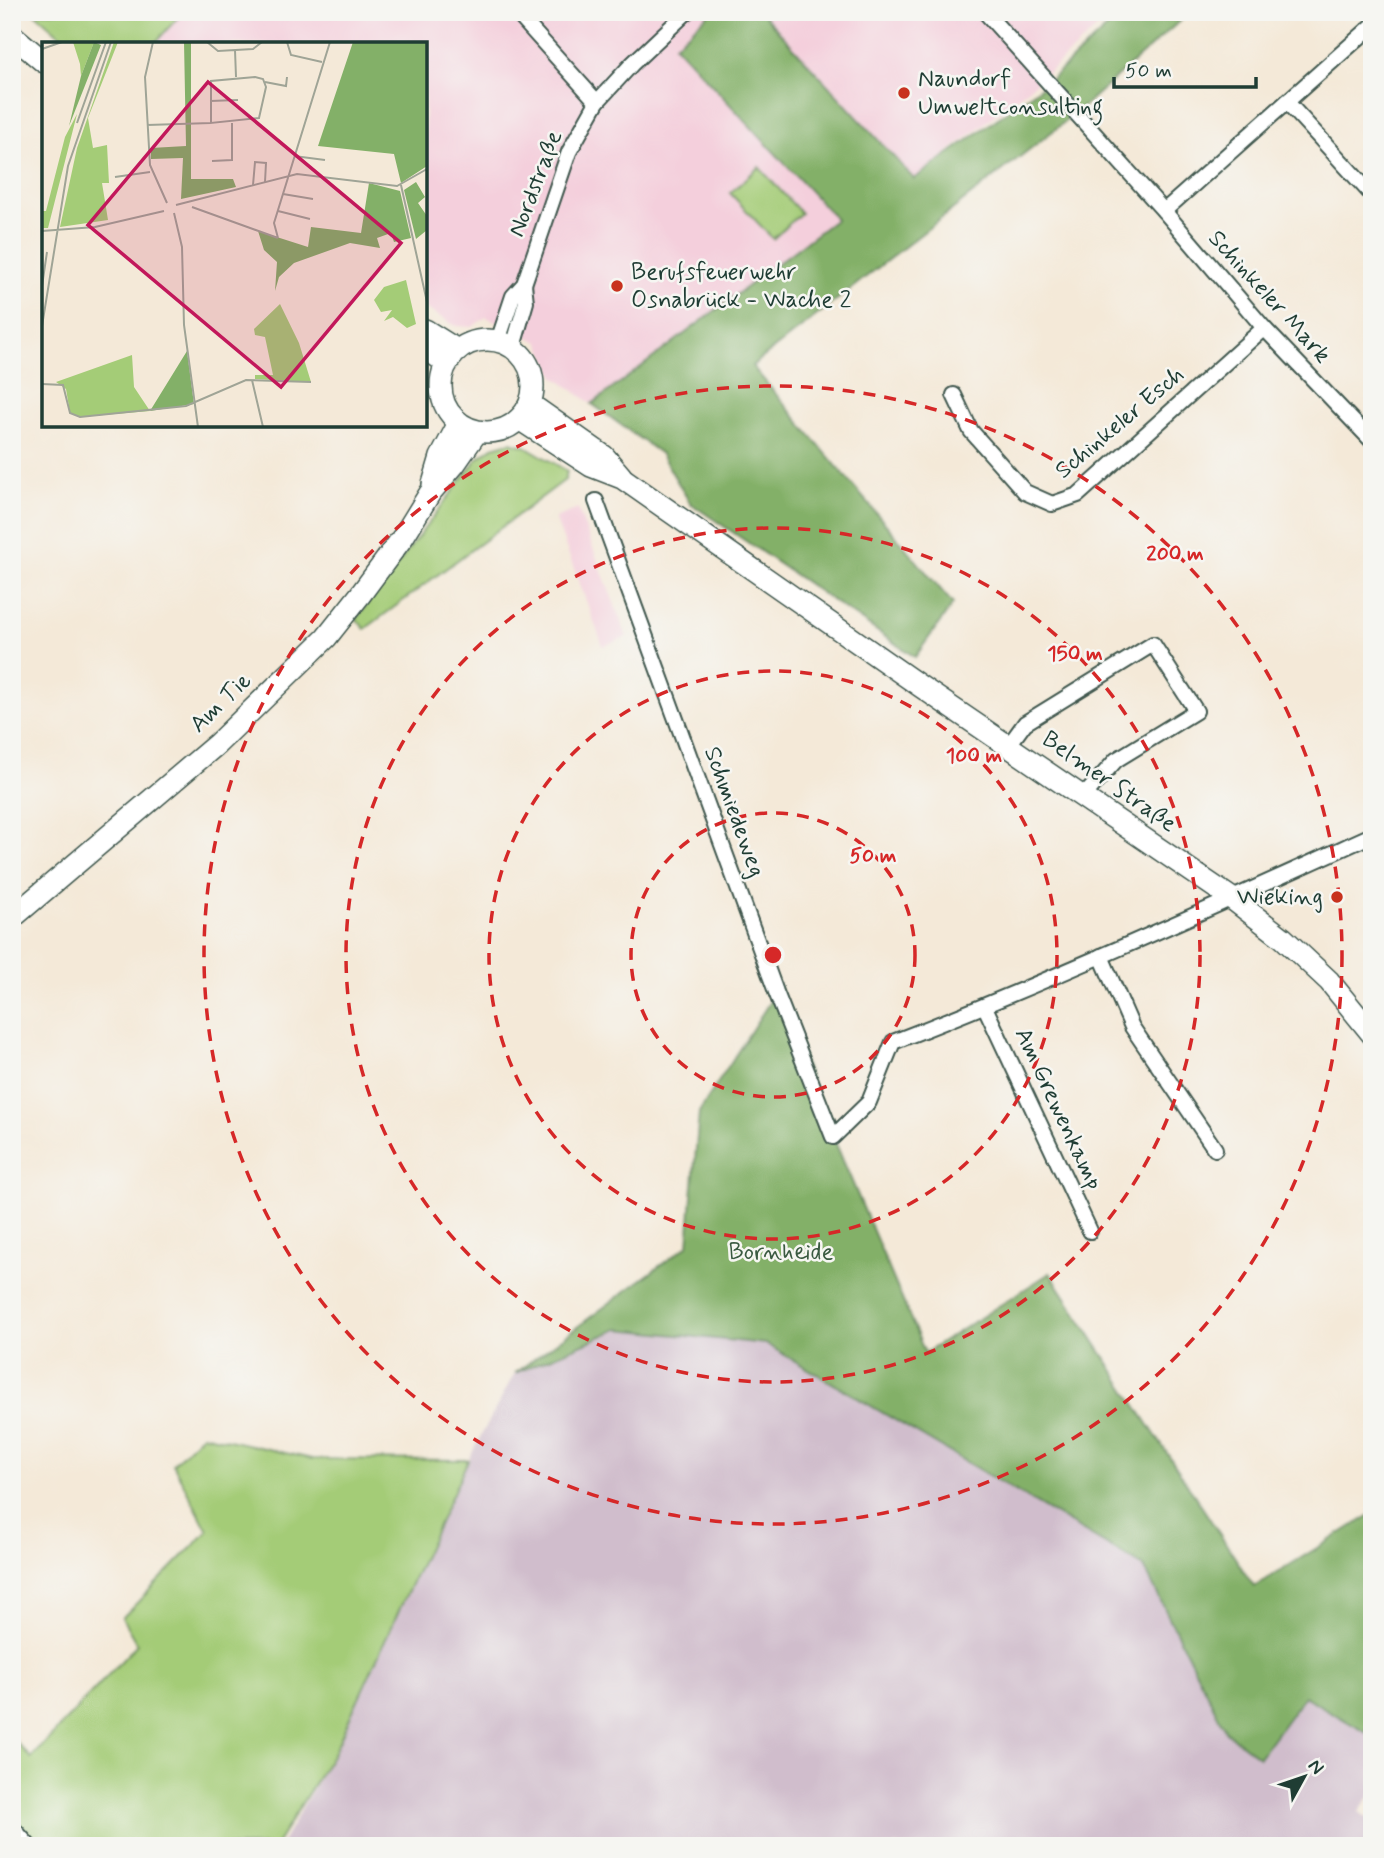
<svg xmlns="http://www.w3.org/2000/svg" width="1384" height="1858" font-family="Mynerve,sans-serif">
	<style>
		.built { fill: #f4cfdc }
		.industrial { fill: #d0bdcc }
		.green { fill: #a4cc77; stroke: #628456; stroke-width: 2 }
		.forest { fill: #83b068; stroke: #51764e; stroke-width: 2 }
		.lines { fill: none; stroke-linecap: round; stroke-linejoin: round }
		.street-casing { stroke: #3f574d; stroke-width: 18 }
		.secondary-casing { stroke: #3f574d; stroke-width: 24 }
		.street { stroke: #fff; stroke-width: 14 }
		.secondary { stroke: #fff; stroke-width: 21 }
		.ring { fill: none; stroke: #d62828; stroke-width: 3.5; stroke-dasharray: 12 9 }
		.poi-dot { fill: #c8321e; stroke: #f6f6f2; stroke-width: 2.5 }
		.labels { text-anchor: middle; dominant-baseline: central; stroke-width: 5; stroke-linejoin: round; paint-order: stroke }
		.poi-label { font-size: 24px; fill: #1f3d34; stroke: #f6f6f2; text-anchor: start }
		.street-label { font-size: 24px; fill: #1f3d34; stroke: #f6f6f2 }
		.park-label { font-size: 24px; fill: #3a5a41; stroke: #f6f6f2 }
		.inset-road { fill: none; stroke: #9fa496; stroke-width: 2 }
		.view { fill: #c2185b; fill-opacity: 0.15; stroke: #c2185b; stroke-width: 3.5 }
		.inset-edge { fill: none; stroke: #1f3d34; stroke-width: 3.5 }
		.centre { fill: #d62828; stroke: #f6f6f2; stroke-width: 3.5 }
		.ring-label { font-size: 21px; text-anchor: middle; font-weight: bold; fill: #d62828; stroke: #f6f6f2; stroke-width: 5; stroke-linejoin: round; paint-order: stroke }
	</style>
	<rect width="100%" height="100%" fill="#f6f6f2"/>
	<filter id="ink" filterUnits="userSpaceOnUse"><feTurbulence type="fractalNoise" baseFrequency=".0143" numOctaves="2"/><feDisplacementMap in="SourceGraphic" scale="14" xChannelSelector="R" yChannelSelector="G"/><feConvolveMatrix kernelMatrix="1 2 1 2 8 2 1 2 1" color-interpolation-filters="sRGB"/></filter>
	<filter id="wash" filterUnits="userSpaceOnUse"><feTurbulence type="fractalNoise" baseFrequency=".00686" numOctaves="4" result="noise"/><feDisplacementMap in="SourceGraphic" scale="28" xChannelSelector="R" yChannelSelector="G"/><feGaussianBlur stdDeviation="1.57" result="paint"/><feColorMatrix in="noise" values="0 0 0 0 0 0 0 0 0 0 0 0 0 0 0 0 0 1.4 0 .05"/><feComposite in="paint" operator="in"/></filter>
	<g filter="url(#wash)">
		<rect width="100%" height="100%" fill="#f4e9d8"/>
		<!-- built -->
		<g class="built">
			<path d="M183 12H711L675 45 836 219 592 404 555 377 539 342 486 317 472 327 456 326 425 308V44H154Z"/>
			<path d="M761 12H1115L1042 78 914 179Z"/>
			<path d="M578 509 627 637 603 646 555 518Z"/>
		</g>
		<!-- industrial -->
		<path class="industrial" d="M618 1328 766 1344 1144 1568 1226 1732 1259 1756 1304 1696 1372 1736V1793L1359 1812 1372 1821V1846H280L334 1752 468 1460 515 1373Z"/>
		<!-- green -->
		<g class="green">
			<path d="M34 12H183L154 44H70Z"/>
			<path d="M759 167 801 213 773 239 730 193Z"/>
			<path d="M510 442 525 446 567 471 565 480 365 629 356 619 477 459 493 447Z"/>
			<path d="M202 1434 312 1459 468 1460 334 1752 275 1846H29L12 1827V1738L31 1758 137 1644 122 1618 208 1531 173 1464Z"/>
		</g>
		<!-- forest -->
		<g class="forest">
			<path d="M711 12H761L914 179 1049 81 1124 12H1190L1076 113 752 366 953 604 915 657 690 503 661 454 592 404 836 219 675 45Z"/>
			<path d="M776 992 833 1137 925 1353 1050 1273 1254 1587 1372 1514V1736L1304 1696 1259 1757 1226 1732 1144 1567 766 1344 618 1329 515 1373 688 1245 699 1112Z"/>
		</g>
	</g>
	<g filter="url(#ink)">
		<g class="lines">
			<!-- street casing -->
			<g class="street-casing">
				<g id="street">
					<path d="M516 12 597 102"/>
					<path d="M985 12 1164 211"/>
					<path d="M1372 26 1164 211 1264 328 1372 441"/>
					<path d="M1287 102 1372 195"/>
					<path d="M498 341 513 296 524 284 569 152 597 102 632 64 687 12"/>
					<path d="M513 347 526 302 524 284"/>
					<path d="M954 395 971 431 1025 492 1052 504 1078 495 1264 328"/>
					<path d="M596 501 776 992 833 1137 869 1102 893 1042C1056 979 1213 907 1372 835"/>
					<path d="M1009 745 1025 723 1153 644 1196 711 1116 760 1083 797"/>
					<path d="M1101 956 1132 1027 1215 1149"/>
					<path d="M985 1007 1090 1231"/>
					<path d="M12 1827 29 1846"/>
				</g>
			</g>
			<!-- secondary casing -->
			<g class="secondary-casing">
				<g id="secondary">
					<path d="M12 35 44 62"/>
					<path d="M425 330 457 350"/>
					<circle cx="487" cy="386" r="46"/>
					<path d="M425 348 446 363"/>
					<path d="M530 404 604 456 621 476"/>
					<path d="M519 419 591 466 622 478 920 686 1231 898 1283 938 1329 981 1372 1034"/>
					<path d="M433 484 441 457 459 423"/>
					<path d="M12 918 217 744 326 638 360 595 403 537 430 493 454 465 477 432"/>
				</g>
			</g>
			<!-- street -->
			<use href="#street" class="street"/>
			<!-- secondary -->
			<use href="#secondary" class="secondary"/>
		</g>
	</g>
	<!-- distance rings -->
	<g class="ring">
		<circle cx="773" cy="955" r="142"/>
		<circle cx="773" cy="955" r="284"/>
		<circle cx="773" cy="955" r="427"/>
		<circle cx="773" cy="955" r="569"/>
	</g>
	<!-- markers -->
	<g class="poi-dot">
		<circle cx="904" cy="93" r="7"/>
		<circle cx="617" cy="286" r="7"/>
		<circle cx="1337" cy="897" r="7"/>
	</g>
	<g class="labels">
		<!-- poi labels -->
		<g class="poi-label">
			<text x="918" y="79">Naundorf<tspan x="918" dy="28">Umweltconsulting</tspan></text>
			<text x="631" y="272">Berufsfeuerwehr<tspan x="631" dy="28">Osnabrück - Wache 2</tspan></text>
			<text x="1323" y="897" text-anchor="end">Wieking</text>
		</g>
		<!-- street labels -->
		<g class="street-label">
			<text transform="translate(536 184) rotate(-69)">Nordstraße</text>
			<text transform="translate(1269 297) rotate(48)">Schinkeler Mark</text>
			<text transform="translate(1120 423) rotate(-40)">Schinkeler Esch</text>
			<text transform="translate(221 703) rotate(-44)">Am Tie</text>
			<text transform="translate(1109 782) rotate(35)">Belmer Straße</text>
			<text transform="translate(734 812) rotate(70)">Schmiedeweg</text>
			<text transform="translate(1058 1109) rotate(65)">Am Grewenkamp</text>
		</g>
		<!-- park labels -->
		<g class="park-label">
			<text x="781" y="1252">Bornheide</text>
		</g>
	</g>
	<!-- overview -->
	<g transform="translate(42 42)">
		<rect width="385" height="385" fill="#f4e9d8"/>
		<path d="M31 0H52L39 34 38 22ZM72 0H76L46 76 51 106 65 103 67 141H60L66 178 18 185 35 106ZM35 72 6 186H0V169H4L23 95ZM364 238 374 282 365 286 351 275 342 279 350 268 339 270 332 258 342 245ZM238 262 257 301 269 340 213 337V333H231L223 295 213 293 212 287ZM90 313 92 345 108 369 38 375 28 371 24 347 14 340Z" fill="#a4cc77"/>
		<path d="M52 0 59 3 27 84 39 34ZM142 0H149V137H191L194 145 139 157 141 116 109 117V106L144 104ZM311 0H385V124L359 141 352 112 276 104ZM374 140 383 155 376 161 385 174V188L374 197 362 148ZM327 141 358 149 369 196 352 200 349 191 335 196 338 206 308 201 252 221 237 235 233 249 235 220 222 208 216 189 266 205 269 185 319 191ZM145 309 152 362 108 369Z" fill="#83b068"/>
		<path class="inset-road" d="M111 0 103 35 108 123 125 161M165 0 176 9 211 7 220 0M245 0 249 13 280 20M0 7 20 0M193 8 194 35M213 35 221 37 224 45 217 76 169 81V39ZM223 40 244 44 245 35M168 59 196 58M35 81 64 0M105 83 169 81M252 114 283 118M170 119 190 118V81M73 135 108 130M211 143 213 120 224 121 223 140M359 143 385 260M241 152 271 157M134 163 255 132 355 144 385 127M150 165 236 196M236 169 268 177M132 171 140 205 142 283 156 385M0 189 53 185 122 169M236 196 232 181 288 0M0 244 5 210M0 284 26 124 69 0M210 338 221 385M0 342 21 343 28 371 38 375 144 364 204 338 269 340"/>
		<path class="view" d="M166 40 359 201 239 345 46 183Z"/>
		<rect width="385" height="385" class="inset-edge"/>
	</g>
	<circle cx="773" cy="955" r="10" class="centre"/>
	<g class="ring-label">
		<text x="1175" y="560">200 m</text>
		<text x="1075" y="660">150 m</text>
		<text x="974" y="762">100 m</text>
		<text x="873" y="862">50 m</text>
	</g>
	<!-- margin -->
	<rect width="1384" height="1858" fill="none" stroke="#f6f6f2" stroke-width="42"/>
	<!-- north arrow -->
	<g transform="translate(1304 1777) rotate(50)" stroke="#f6f6f2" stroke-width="5" paint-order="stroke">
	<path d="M0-5L12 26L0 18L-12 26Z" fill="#1f3d34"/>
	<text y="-10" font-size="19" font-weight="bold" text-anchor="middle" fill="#1f3d34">N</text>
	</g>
	<!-- scale -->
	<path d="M1114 77v10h142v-10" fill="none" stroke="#1f3d34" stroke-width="3.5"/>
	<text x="1125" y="77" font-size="21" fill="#1f3d34" stroke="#f6f6f2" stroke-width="5" paint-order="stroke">50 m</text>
</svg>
